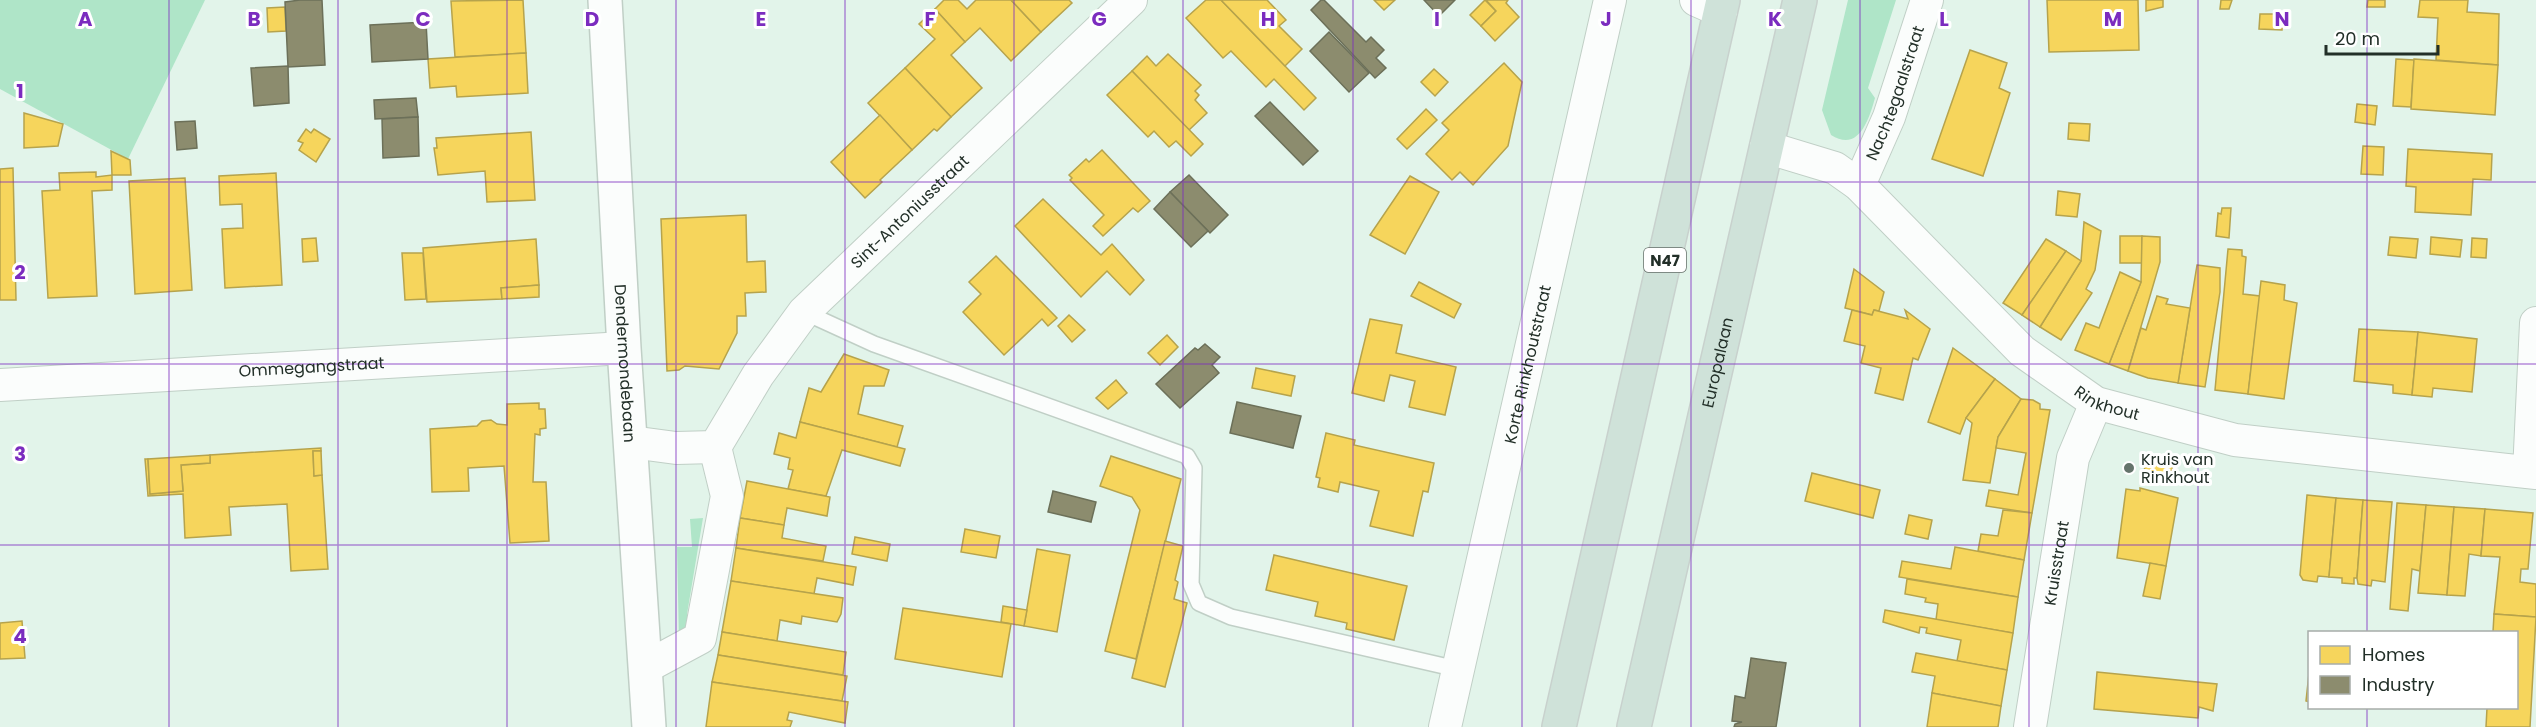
<svg xmlns="http://www.w3.org/2000/svg" width="2536" height="727" font-family="Poppins,sans-serif">
	<style>
		.green { fill: #afe5c8 }
		.homes { fill: #f6d55c; stroke: #b6a34c; stroke-width: 1.5 }
		.industry { fill: #8c8c6e; stroke: #6c7059; stroke-width: 1.5 }
		.lines { fill: none; stroke-linecap: round; stroke-linejoin: round }
		.lane-casing { stroke: #c0cfc6; stroke-width: 18 }
		.street-casing { stroke: #c0cfc6; stroke-width: 34 }
		.secondary-casing { stroke: #c0cfc6; stroke-width: 36 }
		.highway-casing { stroke: #c8d1cd; stroke-width: 36 }
		.lane { stroke: #fbfdfc; stroke-width: 15 }
		.street { stroke: #fbfdfc; stroke-width: 32 }
		.secondary { stroke: #fbfdfc; stroke-width: 33 }
		.highway { stroke: #cfe2d9; stroke-width: 33 }
		.grid { fill: none; stroke: #7b2cbf; stroke-width: 1.5; stroke-opacity: 0.55 }
		.poi-dot { fill: #65746c; stroke: #fff; stroke-width: 2 }
		.labels { text-anchor: middle; dominant-baseline: central; stroke-width: 6; stroke-linejoin: round; paint-order: stroke }
		.shield { fill: #fff; stroke: #646d68; stroke-width: 1.5 }
		.shield-label { font-size: 15px; font-weight: bold; fill: #222f28 }
		.street-label { font-size: 16px; fill: #222f28; stroke: #fff }
		.poi-label { font-size: 16px; fill: #222f28; stroke: #fff; text-anchor: start }
		.grid-label { font-size: 20px; text-anchor: middle; font-weight: bold; fill: #7b2cbf; stroke: #fff; stroke-width: 6; stroke-linejoin: round; paint-order: stroke }
	</style>
	<rect width="100%" height="100%" fill="#e2f4ea"/>
	<!-- green -->
	<g class="green">
		<path d="M0 0H205L128 159 0 89Z"/>
		<path d="M1848 0H1896L1868 88 1875 98C1869 119 1859 153 1831 135L1822 110Z"/>
		<path d="M703 518 687 614 696 627 679 642 677 547H692L690 519Z"/>
	</g>
	<!-- homes -->
	<g class="homes">
		<path d="M523 0 526 53 455 57 451 1Z"/>
		<path d="M944 0H958L967 9 976 0H1011L1041 32 1011 61 980 28 965 42 935 9Z"/>
		<path d="M1011 0H1069L1072 3 1041 32Z"/>
		<path d="M1206 0H1221L1316 98 1304 110 1274 79 1266 87 1231 51 1223 58 1186 18Z"/>
		<path d="M1221 0H1267L1286 20 1279 26 1302 49 1285 66Z"/>
		<path d="M1374 0H1395L1384 10Z"/>
		<path d="M1485 0 1496 11 1481 26 1470 15Z"/>
		<path d="M1486 0H1508L1506 3 1519 17 1495 41 1481 26 1496 11Z"/>
		<path d="M2047 0H2138L2139 50 2049 52Z"/>
		<path d="M2146 0H2163V7L2146 11Z"/>
		<path d="M2221 0H2232L2229 9H2220Z"/>
		<path d="M2368 0H2385V7H2367Z"/>
		<path d="M2420 0H2468L2467 12 2499 14 2498 65 2436 60 2438 18 2418 17Z"/>
		<path d="M285 7 286 31 268 32 267 8Z"/>
		<path d="M935 9 965 42 951 55 982 88 951 117 905 68 935 39 919 24Z"/>
		<path d="M2260 14H2283L2282 30 2259 29Z"/>
		<path d="M1970 50 2007 63 1999 88 2010 93 1983 176 1932 159Z"/>
		<path d="M526 53 528 93 457 97 456 86 430 88 428 59Z"/>
		<path d="M1168 54 1201 85 1195 91 1199 95 1195 100 1207 113 1189 130 1132 71 1147 56 1156 66Z"/>
		<path d="M2396 59 2414 60 2411 107 2393 106Z"/>
		<path d="M2414 59 2498 65 2495 115 2411 109Z"/>
		<path d="M1504 63 1522 82 1508 146 1473 185 1460 172 1452 180 1426 154 1449 130 1442 123Z"/>
		<path d="M905 68 951 117 937 131 934 129 912 150 868 103Z"/>
		<path d="M1434 69 1448 82 1435 96 1421 82Z"/>
		<path d="M1132 71 1203 144 1191 156 1176 141 1169 147 1154 131 1148 137 1107 95Z"/>
		<path d="M2357 104 2377 106 2375 125 2355 122Z"/>
		<path d="M1426 109 1437 120 1407 149 1397 139Z"/>
		<path d="M24 113 63 124 58 146 24 148Z"/>
		<path d="M880 115 912 150 880 180 882 182 865 198 831 162Z"/>
		<path d="M2069 123 2090 124 2089 141 2068 139Z"/>
		<path d="M306 129 311 133 314 129 330 139 316 162 299 150 303 143 298 141Z"/>
		<path d="M531 132 535 200 487 202 485 171 438 175 434 148H437L436 138Z"/>
		<path d="M2363 146 2384 147 2383 175 2361 174Z"/>
		<path d="M2408 149 2492 154 2491 180 2473 179 2471 215 2415 212 2416 187 2406 186Z"/>
		<path d="M1102 150 1150 201 1138 212 1133 208 1103 236 1093 226 1104 215 1070 180 1072 178 1069 175 1086 159 1089 162Z"/>
		<path d="M111 151 130 160 131 175H112Z"/>
		<path d="M13 168 16 300H0V169Z"/>
		<path d="M96 172V177L112 175V190L92 191 97 296 48 298 42 191 60 190 59 173Z"/>
		<path d="M276 173 282 285 225 288 222 229 243 228 242 204 220 205 219 176Z"/>
		<path d="M1410 176 1439 192 1405 254 1370 235Z"/>
		<path d="M185 178 192 290 135 294 129 181Z"/>
		<path d="M2058 191 2080 194 2077 217 2056 215Z"/>
		<path d="M1043 199 1101 255 1112 244 1144 280 1130 295 1107 271 1081 297 1015 226Z"/>
		<path d="M2222 208H2231L2229 238 2216 236 2218 213 2221 214Z"/>
		<path d="M746 215 747 262 765 261 766 292 745 293 746 316H737V333L719 369 685 366 679 370 667 371 661 219Z"/>
		<path d="M2084 222 2101 231 2095 270 2086 289 2092 293 2061 340 2040 327 2081 261Z"/>
		<rect x="2120" y="236" width="22" height="27"/>
		<path d="M2142 236 2160 237V262L2128 371 2109 364 2141 282Z"/>
		<path d="M2390 237 2418 239 2416 258 2388 255Z"/>
		<path d="M2431 237 2462 240 2460 257 2430 254Z"/>
		<path d="M316 238 318 261 303 262 302 239Z"/>
		<path d="M2472 238 2487 239 2486 258 2471 257Z"/>
		<path d="M536 239 539 285 501 288 502 299 427 302 423 248Z"/>
		<path d="M2046 239 2066 251 2022 315 2003 303Z"/>
		<path d="M2228 249 2242 250V256L2246 257 2243 294 2260 296 2248 394 2215 390Z"/>
		<path d="M2066 251 2081 261 2040 327 2022 315Z"/>
		<path d="M402 253H423L426 299 405 300Z"/>
		<path d="M996 256 1057 318 1048 326 1042 319 1004 355 963 312 981 294 969 282Z"/>
		<path d="M2197 265 2220 268V292L2205 387 2178 383Z"/>
		<path d="M1854 269 1884 292 1879 311 1874 310 1872 315 1845 308Z"/>
		<path d="M2120 272 2141 282 2109 364 2075 350 2086 323 2099 328Z"/>
		<path d="M2261 281 2285 285 2284 300 2297 303 2284 399 2248 394Z"/>
		<path d="M1419 282 1461 304 1454 318 1411 296Z"/>
		<path d="M539 285V297L502 299 501 288Z"/>
		<path d="M2157 296 2168 299 2166 304 2190 308 2178 383 2148 378 2128 371 2141 328 2146 330Z"/>
		<path d="M1852 310 1872 315 1874 310 1908 319 1905 310 1930 329 1918 360 1913 358 1903 400 1875 393 1881 368 1861 363 1865 346 1844 341Z"/>
		<path d="M1069 315 1085 330 1072 342 1058 326Z"/>
		<path d="M1370 319 1402 325 1396 353 1456 367 1445 415 1409 407 1415 381 1390 375 1384 401 1352 393Z"/>
		<path d="M2359 329 2418 332 2412 395 2393 393V385L2354 381Z"/>
		<path d="M2418 332 2477 339 2472 392 2433 388 2432 397 2412 395Z"/>
		<path d="M1167 335 1178 347 1160 365 1148 353Z"/>
		<path d="M1953 348 1995 379 1966 418 1960 434 1928 422Z"/>
		<path d="M844 354 889 370 884 386H864L858 414 903 426 897 447 800 422 809 388 821 392Z"/>
		<path d="M1256 368 1295 376 1291 396 1252 388Z"/>
		<path d="M1995 379 2021 399 1998 437 1990 483 1963 480 1972 423 1966 418Z"/>
		<path d="M1116 380 1127 393 1108 409 1096 398Z"/>
		<path d="M2021 399 2033 400 2040 404V409L2050 410 2032 513 1986 506 1989 490 2018 495 2026 453 1996 448 1998 437Z"/>
		<path d="M539 403V409H545L546 428 540 429V435L535 434 533 482H546L549 541 510 543 504 466 468 468 469 491 432 492 430 429 477 426 482 421 491 420 497 424 507 425V404Z"/>
		<path d="M800 422 905 449 900 466 842 450 826 496 788 489 793 470 788 469 790 458 774 454 779 433 796 438Z"/>
		<path d="M1326 433 1355 440 1354 445 1434 463 1428 492 1423 491 1413 536 1370 526 1379 491 1340 482 1338 492 1318 487 1320 478 1316 477Z"/>
		<path d="M321 448V451H313L314 476 322 475 328 569 291 571 287 504 229 507 231 535 185 538 183 494 148 496 145 459H148L150 494 183 491 181 465 210 463V455Z"/>
		<path d="M313 451H321L322 475 314 476Z"/>
		<path d="M2147 453 2170 459 2169 462 2173 463 2172 471 2168 470 2166 478 2144 473 2145 465 2141 464 2142 457 2146 458Z"/>
		<path d="M210 455V463L181 465 183 491 150 494 148 459Z"/>
		<path d="M1111 456 1181 479 1136 659 1105 651 1140 510 1132 497 1100 486Z"/>
		<path d="M1812 473 1880 490 1873 518 1805 501Z"/>
		<path d="M747 481 830 497 827 516 787 508 784 525 740 518Z"/>
		<path d="M2140 488 2178 498 2166 566 2117 558 2126 489 2140 491Z"/>
		<path d="M2307 495 2336 498 2329 577 2318 576 2317 582 2303 580 2300 575Z"/>
		<path d="M2336 498 2363 500 2357 578H2354V584L2342 583V578L2329 577Z"/>
		<path d="M2363 500 2392 502 2385 582 2372 580 2371 586 2358 584 2357 578Z"/>
		<path d="M2397 503 2426 505 2420 571 2412 569 2408 611 2390 609Z"/>
		<path d="M2426 505 2454 507 2447 595 2418 593Z"/>
		<path d="M2454 507 2485 509 2481 556 2469 554 2465 596 2447 595Z"/>
		<path d="M2485 509 2533 513 2528 569H2521L2520 582 2536 584V617L2494 614 2500 557 2481 556Z"/>
		<path d="M2003 510 2032 513 2024 560 1978 551 1981 534 1998 536Z"/>
		<path d="M1909 515 1932 520 1928 539 1905 534Z"/>
		<path d="M740 518 784 525 782 538 826 546 823 561 736 548Z"/>
		<path d="M965 529 1000 536 996 558 961 552Z"/>
		<path d="M855 537 890 544 887 561 852 554Z"/>
		<path d="M1165 541 1183 546 1175 580 1178 582 1174 599 1187 603 1165 687 1132 678Z"/>
		<path d="M1955 547 2024 560 2018 597 1899 577 1902 561 1951 569Z"/>
		<path d="M736 548 856 567 853 585 817 578 814 594 731 581Z"/>
		<path d="M1037 549 1070 555 1057 632 1024 626Z"/>
		<path d="M1274 555 1407 586 1394 640 1346 629 1347 623 1315 616 1318 602 1266 590Z"/>
		<path d="M2150 563 2166 566 2160 599 2143 596Z"/>
		<path d="M1907 579 2018 597 2013 633 1936 620 1938 604 1925 602 1926 598 1905 594Z"/>
		<path d="M731 581 843 598 841 614 837 622 802 616 801 624 780 620 777 641 722 632Z"/>
		<path d="M1003 606 1027 610 1024 626 1001 622Z"/>
		<path d="M903 608 1011 624 1002 677 895 659Z"/>
		<path d="M1885 610 2013 633 2007 670 1957 661 1961 640 1926 633 1927 628 1920 627 1919 633 1883 622Z"/>
		<path d="M2494 614 2536 617 2530 727H2486L2487 708H2516V632H2493Z"/>
		<path d="M22 621 25 658 0 659V623Z"/>
		<path d="M722 632 846 652 843 675 718 655Z"/>
		<path d="M1916 653 2007 670 2001 706 1932 693 1935 676 1912 672Z"/>
		<path d="M718 655 847 676 842 701 712 682Z"/>
		<path d="M2310 664V702L2306 701Z"/>
		<path d="M2097 672 2217 684 2213 711 2199 707 2198 718 2094 709Z"/>
		<path d="M712 682 848 702 845 723 789 712 787 720 792 721 790 727H706Z"/>
		<path d="M1932 693 2001 706 1998 727H1927Z"/>
	</g>
	<!-- industry -->
	<g class="industry">
		<path d="M300 0H322L325 65 288 67 285 2Z"/>
		<path d="M1321 0H1324L1366 42 1371 37 1384 50 1376 58 1386 68 1375 78 1311 10Z"/>
		<path d="M1424 0H1455L1439 16Z"/>
		<path d="M426 22 428 59 372 62 370 25Z"/>
		<path d="M1329 32 1369 73 1349 92 1310 51Z"/>
		<path d="M288 66 289 103 254 106 251 68Z"/>
		<path d="M416 98 418 117 375 119 374 100Z"/>
		<path d="M1270 102 1318 151 1303 165 1255 116Z"/>
		<path d="M418 117 419 156 383 158 382 119Z"/>
		<path d="M195 121 197 148 177 150 175 122Z"/>
		<path d="M1189 175 1228 215 1210 233 1170 192Z"/>
		<path d="M1170 192 1208 231 1191 247 1154 209Z"/>
		<path d="M1205 344 1220 357 1212 365 1219 373 1180 408 1156 384 1195 348 1198 350Z"/>
		<path d="M1237 402 1301 416 1293 448 1230 433Z"/>
		<path d="M1053 491 1096 502 1091 522 1048 512Z"/>
		<path d="M1751 658 1786 663 1776 727H1734L1735 724 1742 722 1732 721 1735 696 1745 698Z"/>
	</g>
	<g class="lines">
		<!-- lane casing -->
		<g class="lane-casing">
			<path id="lane" d="M804 312 874 344 1187 456 1194 468 1191 584 1199 603 1231 617 1457 669"/>
		</g>
		<!-- street casing -->
		<g class="street-casing">
			<g id="street">
				<path d="M1696 0 1721 11"/>
				<path id="s1" d="M1766 147 1835 168 1859 185 2022 351 2096 403 2235 440 2536 473"/>
				<path id="s2" d="M1859 185 1889 117 1927 0"/>
				<path id="s3" d="M0 385 624 348"/>
				<path id="s4" d="M631 442 676 448 715 447 758 375 804 312 1131 0"/>
				<path d="M2529 472 2536 323"/>
				<path d="M646 667 700 638 727 496 715 447"/>
				<path id="s5" d="M1445 727 1610 0"/>
				<path id="s6" d="M2030 727 2073 458 2096 403"/>
			</g>
		</g>
		<!-- secondary casing -->
		<g class="secondary-casing">
			<g id="secondary">
				<path id="s7" d="M605 0 624 348 649 727"/>
			</g>
		</g>
		<!-- highway casing -->
		<g class="highway-casing">
			<g id="highway">
				<path d="M1559 727 1723 0"/>
				<path id="s8" d="M1634 727 1800 0"/>
			</g>
		</g>
		<!-- lane -->
		<use href="#lane" class="lane"/>
		<!-- street -->
		<use href="#street" class="street"/>
		<!-- secondary -->
		<use href="#secondary" class="secondary"/>
		<!-- highway -->
		<use href="#highway" class="highway"/>
	</g>
	<!-- grid -->
	<path class="grid" d="M169 0V727M338 0V727M507 0V727M676 0V727M845 0V727M1014 0V727M1183 0V727M1353 0V727M1522 0V727M1691 0V727M1860 0V727M2029 0V727M2198 0V727M2367 0V632M0 182H2536M0 364H2536M0 545H2536M2367 708V727"/>
	<!-- markers -->
	<circle class="poi-dot" cx="2129" cy="468" r="6"/>
	<g class="labels">
		<!-- shield labels -->
		<rect class="shield" x="1644" y="248" width="42" height="24" rx="4.5"/>
		<g class="shield-label">
			<text x="1665" y="260">N47</text>
		</g>
		<!-- street labels -->
		<g class="street-label">
			<text stroke="none"><textPath href="#s2" startOffset="99">Nachtegaalstraat</textPath></text>
			<text stroke="none"><textPath href="#s4" startOffset="392">Sint-Antoniusstraat</textPath></text>
			<text stroke="none"><textPath href="#s5" startOffset="372">Korte Rinkhoutstraat</textPath></text>
			<text stroke="none"><textPath href="#s8" startOffset="374">Europalaan</textPath></text>
			<text stroke="none"><textPath href="#s7" startOffset="364">Dendermondebaan</textPath></text>
			<text stroke="none"><textPath href="#s3" startOffset="312">Ommegangstraat</textPath></text>
			<text stroke="none"><textPath href="#s1" startOffset="435">Rinkhout</textPath></text>
			<text stroke="none"><textPath href="#s6" startOffset="166">Kruisstraat</textPath></text>
		</g>
		<!-- poi labels -->
		<g class="poi-label">
			<text x="2141" y="459">Kruis van<tspan x="2141" dy="18">Rinkhout</tspan></text>
		</g>
	</g>
	<g class="grid-label">
		<text x="85" y="26">A</text>
		<text x="254" y="26">B</text>
		<text x="423" y="26">C</text>
		<text x="592" y="26">D</text>
		<text x="761" y="26">E</text>
		<text x="930" y="26">F</text>
		<text x="1099" y="26">G</text>
		<text x="1268" y="26">H</text>
		<text x="1437" y="26">I</text>
		<text x="1606" y="26">J</text>
		<text x="1775" y="26">K</text>
		<text x="1944" y="26">L</text>
		<text x="2113" y="26">M</text>
		<text x="2282" y="26">N</text>
		<text x="20" y="98">1</text>
		<text x="20" y="279">2</text>
		<text x="20" y="461">3</text>
		<text x="20" y="643">4</text>
	</g>
	<!-- legend -->
	<rect x="2308" y="631" width="210" height="78" fill="#ffffff" stroke="#a7aca9" stroke-width="1.5"/>
	<rect x="2320" y="646" width="30" height="18" fill="#f6d55c" stroke="#a7aca9" stroke-width="1.5"/>
	<text x="2362" y="661" font-size="18" fill="#222f28">Homes</text>
	<rect x="2320" y="676" width="30" height="18" fill="#8c8c6e" stroke="#a7aca9" stroke-width="1.5"/>
	<text x="2362" y="691" font-size="18" fill="#222f28">Industry</text>
	<!-- scale -->
	<path d="M2326 45v9h112v-9" fill="none" stroke="#222f28" stroke-width="3"/>
	<text x="2335" y="45" font-size="18" fill="#222f28" stroke="#ffffff" stroke-width="4.5" paint-order="stroke">20 m</text>
</svg>
